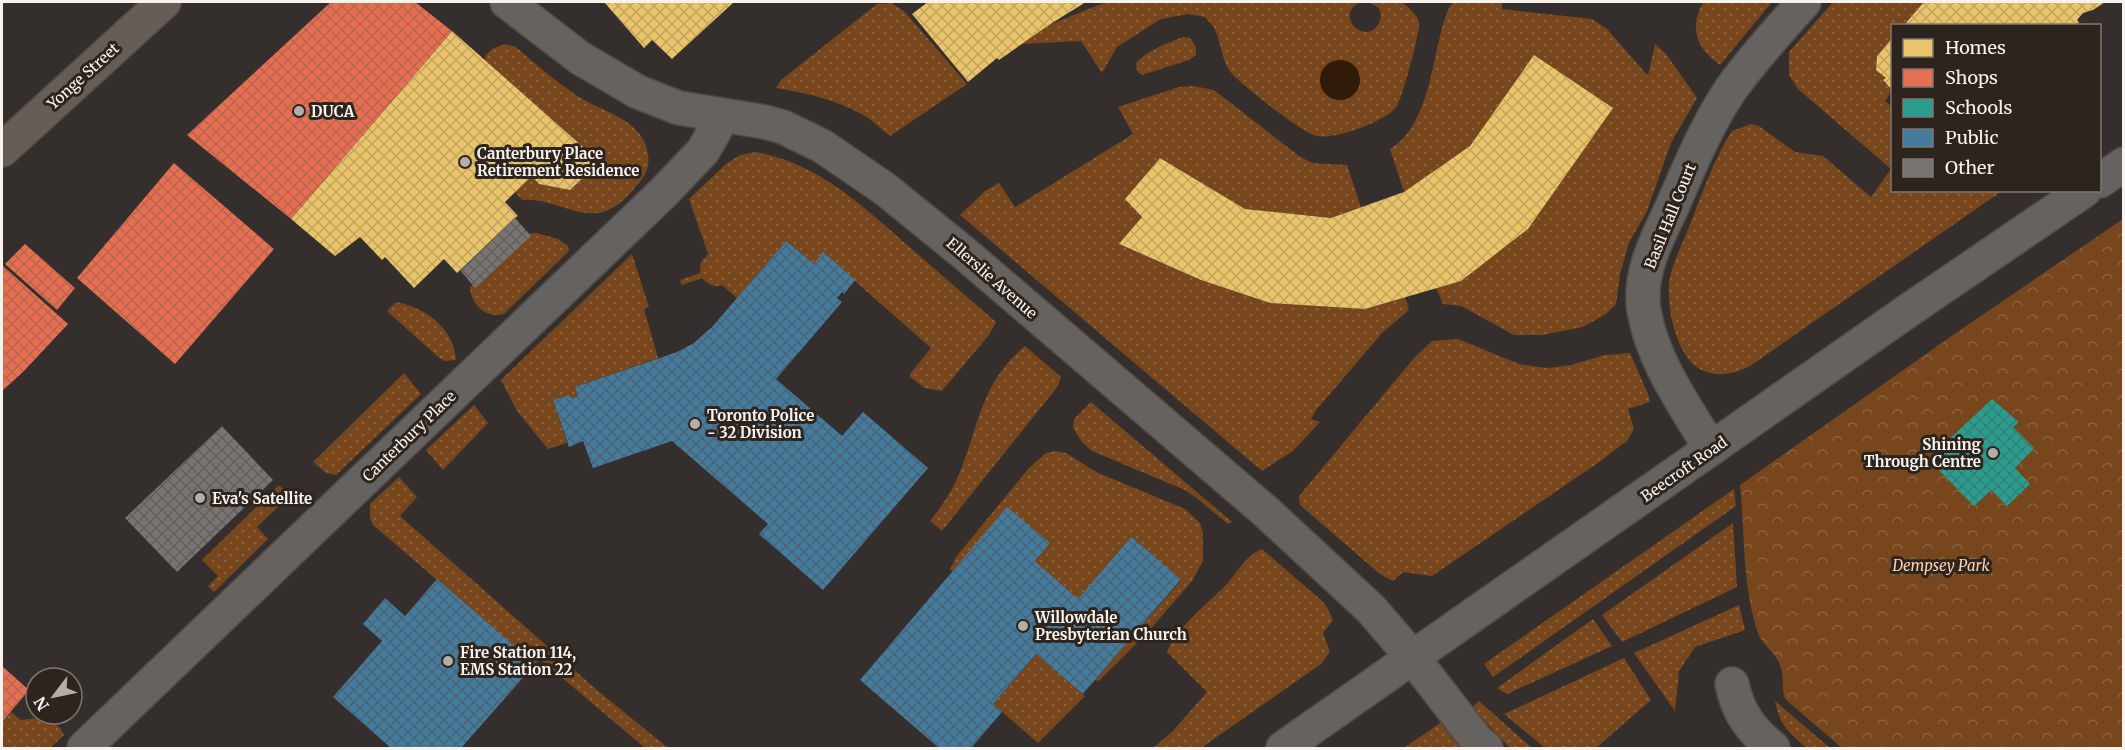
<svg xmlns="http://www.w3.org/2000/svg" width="2125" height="750" font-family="Merriweather,serif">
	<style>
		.grass { fill: url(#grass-dots) }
		.park { fill: url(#park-crowns) }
		.water { fill: #311a08 }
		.homes { fill: url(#homes-cross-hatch) }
		.shops { fill: url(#shops-cross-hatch) }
		.schools { fill: url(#schools-cross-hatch) }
		.public { fill: url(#public-cross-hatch) }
		.building { fill: url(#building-cross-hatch) }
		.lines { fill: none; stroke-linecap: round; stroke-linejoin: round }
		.minor-casing { stroke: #4f4c48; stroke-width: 36 }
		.tertiary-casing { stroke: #4f4c48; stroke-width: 36 }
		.primary-casing { stroke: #4f4c48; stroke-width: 36 }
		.minor { stroke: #65625f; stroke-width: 33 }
		.tertiary { stroke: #65625f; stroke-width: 33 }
		.primary { stroke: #655d56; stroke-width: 33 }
		.poi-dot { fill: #b4aeaa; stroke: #2d241e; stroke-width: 2 }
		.labels { text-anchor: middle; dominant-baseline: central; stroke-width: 6; stroke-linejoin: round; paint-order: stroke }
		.street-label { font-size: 15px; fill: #f9f3ee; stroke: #2d241e }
		.poi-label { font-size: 15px; font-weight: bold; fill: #f9f3ee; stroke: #2d241e; text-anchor: start }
		.park-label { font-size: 15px; font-style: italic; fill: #fed3b4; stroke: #2d241e }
	</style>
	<defs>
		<pattern id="grass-dots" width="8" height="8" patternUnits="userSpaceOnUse" patternTransform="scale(1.5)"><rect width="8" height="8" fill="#77461d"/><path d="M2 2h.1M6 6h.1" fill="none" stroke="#8b613e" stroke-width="1.8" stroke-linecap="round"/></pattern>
		<pattern id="park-crowns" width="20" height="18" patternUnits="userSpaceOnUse" patternTransform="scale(1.5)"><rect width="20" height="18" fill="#77461d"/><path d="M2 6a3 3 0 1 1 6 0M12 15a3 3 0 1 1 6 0" fill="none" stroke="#8b613e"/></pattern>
		<pattern id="homes-cross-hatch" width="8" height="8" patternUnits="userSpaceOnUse" patternTransform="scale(1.5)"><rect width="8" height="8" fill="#e9c46a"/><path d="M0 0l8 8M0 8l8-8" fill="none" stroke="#c2a561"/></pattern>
		<pattern id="shops-cross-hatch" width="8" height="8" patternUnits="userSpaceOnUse" patternTransform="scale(1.5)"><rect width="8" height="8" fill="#e76f51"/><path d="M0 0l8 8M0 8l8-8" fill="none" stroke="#b8644e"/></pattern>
		<pattern id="schools-cross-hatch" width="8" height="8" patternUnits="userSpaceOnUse" patternTransform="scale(1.5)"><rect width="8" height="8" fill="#2a9d8f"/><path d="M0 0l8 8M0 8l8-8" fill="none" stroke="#368076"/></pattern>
		<pattern id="public-cross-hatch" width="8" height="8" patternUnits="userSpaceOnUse" patternTransform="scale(1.5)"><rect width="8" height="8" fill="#457b9d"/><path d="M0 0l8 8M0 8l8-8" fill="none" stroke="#486476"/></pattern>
		<pattern id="building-cross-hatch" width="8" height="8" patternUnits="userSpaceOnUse" patternTransform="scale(1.5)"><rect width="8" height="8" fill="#787471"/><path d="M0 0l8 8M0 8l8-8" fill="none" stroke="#625e5c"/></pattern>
	</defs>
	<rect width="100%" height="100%" fill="#342f2c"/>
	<!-- grass -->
	<g class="grass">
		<path d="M1106 2H1361C1334 13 1362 45 1377 26 1382 20 1381 15 1379 8L1369 2H1402C1408 7 1417 14 1419 22 1421 29 1402 99 1397 106 1388 121 1334 140 1317 136 1301 132 1249 90 1235 77 1221 63 1223 49 1216 32 1214 26 1209 22 1205 17L1188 14 1161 19 1117 47 1102 73 1081 41 1021 44 1049 25Z"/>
		<path d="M1453 2H1502V9L1592 19 1607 29 1648 76 1655 44 1666 54 1697 98 1671 143 1647 211 1629 243 1620 274 1616 304 1606 314 1583 327 1542 335H1514L1461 306 1443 304 1436 288 1461 281 1528 229 1612 108 1534 56 1470 146 1404 192 1390 149C1425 128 1431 73 1440 36 1443 25 1446 11 1453 2Z"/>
		<path d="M1703 2H1772L1720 65C1696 48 1689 28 1703 2Z"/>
		<path d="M1833 2H1924L1903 25 1892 26V38L1877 56 1876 70 1886 78 1883 81 1892 90 1885 101 1892 107V190L2002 191 1750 366C1733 375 1711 379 1694 365 1675 348 1667 308 1669 283 1672 264 1680 249 1687 232 1701 197 1712 162 1732 131L1751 124 1759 126 1795 152 1823 156 1871 197 1891 169 1798 89 1789 75V52Z"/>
		<path d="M891 3 904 11 967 84 890 136C882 130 874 122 865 116 837 100 807 93 776 88L781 80 877 4Z"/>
		<path d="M1183 37 1190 38 1196 47V55L1189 60 1142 75 1137 71 1136 63C1149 49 1166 44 1183 37Z"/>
		<path d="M505 44 516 47C534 63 553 79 573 93 601 113 642 117 648 154 650 166 646 175 638 184 628 196 615 211 598 213 572 216 551 198 522 200L515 192 532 176 539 184 570 190 590 171 591 154 486 61 485 56 492 49Z"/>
		<path d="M1193 86 1214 90 1299 156 1312 163 1347 165 1361 207 1331 218 1245 209 1160 158 1125 199 1142 217 1120 245 1201 280 1270 303 1365 309 1405 297 1409 310 1383 332 1317 409 1311 419 1320 422 1293 451 1262 471 960 215 985 191 999 183 1015 207 1133 134 1118 107 1179 87Z"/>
		<path d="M756 152C817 163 861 204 906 244 936 270 966 296 996 322L989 335 942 391 925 388 910 377V374L931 348 823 253 814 264 786 241 737 298 722 285C714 288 708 284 702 278L682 285 680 280 700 273 701 262 708 254 689 199 726 164 740 155Z"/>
		<path d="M537 233 558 239 568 246 569 251 504 314C486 319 471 305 470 287L519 239 526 234Z"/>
		<path d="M632 254 649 307 644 309 658 358 575 387 578 396 571 398 569 395 553 400 567 443 548 449 517 411 501 380Z"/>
		<path d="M396 302C426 308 453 327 456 360L444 361 437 356 387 311Z"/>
		<path d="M1458 339 1519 364 1547 368 1571 365 1605 355 1630 353 1648 394 1650 402 1628 409 1634 429 1627 441 1595 465 1432 576 1403 572 1393 581 1380 574 1300 505 1299 496 1414 358 1432 341Z"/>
		<path d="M1025 346 1061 377 1058 386 942 531 930 521C940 508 949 496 956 481 979 430 978 385 1025 346Z"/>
		<path d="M404 373 421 394 336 475 326 473 313 462Z"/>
		<path d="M1091 402 1232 522 1228 524 1194 496 1185 490 1092 451 1082 442 1073 428 1074 419Z"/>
		<path d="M474 405 488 423 443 470 426 450Z"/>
		<path d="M1055 451 1066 453 1096 472 1185 509 1200 523 1203 534V561L1192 581 1147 633 1099 681 1095 680 1181 580 1131 537 1078 599 1035 561 1050 543 953 571 950 570 956 557 1029 468 1046 453Z"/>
		<path d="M399 477 417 497 400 516 597 690 668 748H645L540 659 535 664 373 525 370 518V504Z"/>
		<path d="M279 485 290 495 257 527 268 539 214 592 208 586 218 576 202 560Z"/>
		<path d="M1734 489 1736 506 1493 677 1484 664Z"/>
		<path d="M1733 523 1737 587 1622 642 1602 615Z"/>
		<path d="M1262 549 1321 600 1327 607 1333 620 1323 633 1330 652 1321 664 1201 748H1153L1173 731 1207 692 1167 652C1175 629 1208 603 1226 585 1237 573 1246 555 1262 549Z"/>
		<path d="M1739 605 1745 630 1695 647 1679 671 1675 711 1634 653Z"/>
		<path d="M1593 619 1612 646 1507 694 1497 688Z"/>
		<path d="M1036 654 1085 696 1038 743 993 704Z"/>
		<path d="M1624 658 1651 700 1596 748H1545L1504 714Z"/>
		<path d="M1479 701 1532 748H1510L1472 708Z"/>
		<path d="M1775 701 1830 748H1807C1788 732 1780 726 1775 701Z"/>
		<path d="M11 712 21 720 46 717 60 728 64 735 50 748H2V722Z"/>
		<path d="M1443 721 1463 748H1404Z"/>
	</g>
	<!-- park -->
	<path class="park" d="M2123 219V748H1842L1785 699C1781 689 1785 675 1779 663 1774 651 1762 645 1758 633 1742 585 1745 535 1740 485L1953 335Z"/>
	<!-- water -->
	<circle class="water" cx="1340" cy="80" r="20"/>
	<!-- homes -->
	<g class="homes">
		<path d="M604 2H734L672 59 652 40 644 48Z"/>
		<path d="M928 2H1086L1049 25 999 60 997 58 968 82 912 14Z"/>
		<path d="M1924 2H2105L2093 10 2083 13 2077 20 2079 22 2077 26H1903Z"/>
		<path d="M452 31 591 154 590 171 570 190 539 184 532 176 505 202 518 216 515 218 457 273 444 259 414 288 385 257 382 260 360 237 335 256 291 219Z"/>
		<path d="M1892 38V90L1883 80 1886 78 1876 70 1877 56Z"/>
		<path d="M1534 55 1613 108 1528 229 1461 281 1365 309 1270 303 1201 280 1119 244 1142 217 1125 199 1160 158 1245 209 1331 218 1404 192 1470 146Z"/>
	</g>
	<!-- shops -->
	<g class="shops">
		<path d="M331 2H415L452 31 291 219 187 135Z"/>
		<path d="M174 163 274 249 175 364 77 278Z"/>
		<path d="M25 244 75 288 57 310 5 264Z"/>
		<path d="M2 265 68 324 23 372 2 391Z"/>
		<path d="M2 666 29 690 2 722Z"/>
	</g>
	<!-- schools -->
	<path class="schools" d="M1992 399 2019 422 2013 427 2034 448 2015 468 2030 484 2007 506 1991 490 1974 506 1928 459Z"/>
	<!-- public -->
	<g class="public">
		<path d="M786 241 814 264 823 252 855 280 844 294 842 292 837 298 842 302 776 379 842 436 863 412 928 468 823 590 759 534 768 524 672 441 593 468 583 441 569 447 553 400 569 395 571 398 578 396 575 387 677 352 694 343 713 326Z"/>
		<path d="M1007 507 1050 543 1035 561 1078 599 1131 537 1181 579 1083 694 1036 654 993 704 1002 712 971 748H939L860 680Z"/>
		<path d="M437 579 535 664 461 748H391L333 697 382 641 363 624 385 598 405 616Z"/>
	</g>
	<!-- building -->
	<g class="building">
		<path d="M515 218 531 236 475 288 460 270Z"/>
		<path d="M222 426 273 480 177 572 125 518Z"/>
	</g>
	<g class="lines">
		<!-- minor casing -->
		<g class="minor-casing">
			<g id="minor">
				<path d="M507 2 580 58 638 92 679 108 765 122 783 127 822 146 885 189 964 253 1264 510 1371 609 1413 658 1479 743 1486 748"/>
				<path d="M1711 449C1685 406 1653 362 1644 311 1638 274 1657 239 1672 207 1690 166 1706 126 1731 89 1753 58 1779 30 1804 2"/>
				<path d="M1732 684C1738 713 1751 730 1773 748"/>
				<path d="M84 748 664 192 703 151 723 116"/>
			</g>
		</g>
		<!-- tertiary casing -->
		<g class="tertiary-casing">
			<g id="tertiary">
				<path d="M2100 181 2124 164"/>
				<path d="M1283 748 1909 310 2085 190"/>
			</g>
		</g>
		<!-- primary casing -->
		<g class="primary-casing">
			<path id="primary" d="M2 150 164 2"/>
		</g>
		<!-- minor -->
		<use href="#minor" class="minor"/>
		<!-- tertiary -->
		<use href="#tertiary" class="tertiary"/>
		<!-- primary -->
		<use href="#primary" class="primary"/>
	</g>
	<!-- markers -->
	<g class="poi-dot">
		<circle cx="299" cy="111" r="6"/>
		<circle cx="465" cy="162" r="6"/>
		<circle cx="695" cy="424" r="6"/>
		<circle cx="1993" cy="453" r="6"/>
		<circle cx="200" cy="498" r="6"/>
		<circle cx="1023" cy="626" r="6"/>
		<circle cx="448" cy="661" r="6"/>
	</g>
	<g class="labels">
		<!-- street labels -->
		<g class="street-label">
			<text transform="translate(83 76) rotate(-42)">Yonge Street</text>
			<text transform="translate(1670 216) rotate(-68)">Basil Hall Court</text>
			<text transform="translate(992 278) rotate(41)">Ellerslie Avenue</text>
			<text transform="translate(409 436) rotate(-44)">Canterbury Place</text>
			<text transform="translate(1684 469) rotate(-35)">Beecroft Road</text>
		</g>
		<!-- poi labels -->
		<g class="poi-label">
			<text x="311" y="111">DUCA</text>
			<text x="477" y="153">Canterbury Place<tspan x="477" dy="17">Retirement Residence</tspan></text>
			<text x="707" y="415">Toronto Police<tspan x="707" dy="17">- 32 Division</tspan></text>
			<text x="1981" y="444" text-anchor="end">Shining<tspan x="1981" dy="17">Through Centre</tspan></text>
			<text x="212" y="498">Eva's Satellite</text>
			<text x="1035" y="617">Willowdale<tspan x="1035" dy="17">Presbyterian Church</tspan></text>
			<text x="460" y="652">Fire Station 114,<tspan x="460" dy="17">EMS Station 22</tspan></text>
		</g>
		<!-- park labels -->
		<g class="park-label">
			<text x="1941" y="565">Dempsey Park</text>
		</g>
	</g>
	<!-- border -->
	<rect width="2125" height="750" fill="none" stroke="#f9f3ee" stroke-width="6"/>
	<!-- legend -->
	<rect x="1891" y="24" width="210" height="168" fill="#2d241e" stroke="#7f7771" stroke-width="1.5"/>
	<rect x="1903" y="39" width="30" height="18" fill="#e9c46a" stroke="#7f7771" stroke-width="1.5"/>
	<text x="1945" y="54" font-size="18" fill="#f9f3ee">Homes</text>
	<rect x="1903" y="69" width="30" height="18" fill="#e76f51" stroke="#7f7771" stroke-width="1.5"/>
	<text x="1945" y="84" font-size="18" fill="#f9f3ee">Shops</text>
	<rect x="1903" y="99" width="30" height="18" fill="#2a9d8f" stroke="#7f7771" stroke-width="1.5"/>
	<text x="1945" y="114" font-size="18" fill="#f9f3ee">Schools</text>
	<rect x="1903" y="129" width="30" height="18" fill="#457b9d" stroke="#7f7771" stroke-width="1.5"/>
	<text x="1945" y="144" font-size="18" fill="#f9f3ee">Public</text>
	<rect x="1903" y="159" width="30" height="18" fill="#787471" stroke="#7f7771" stroke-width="1.5"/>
	<text x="1945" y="174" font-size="18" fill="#f9f3ee">Other</text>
	<!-- north arrow -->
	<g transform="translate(54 696) rotate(238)"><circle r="28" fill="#2d241e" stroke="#7f7771" stroke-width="1.5"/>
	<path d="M0-4.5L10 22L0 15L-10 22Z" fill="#b4aeaa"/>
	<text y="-9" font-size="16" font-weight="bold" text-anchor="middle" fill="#f9f3ee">N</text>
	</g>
</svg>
